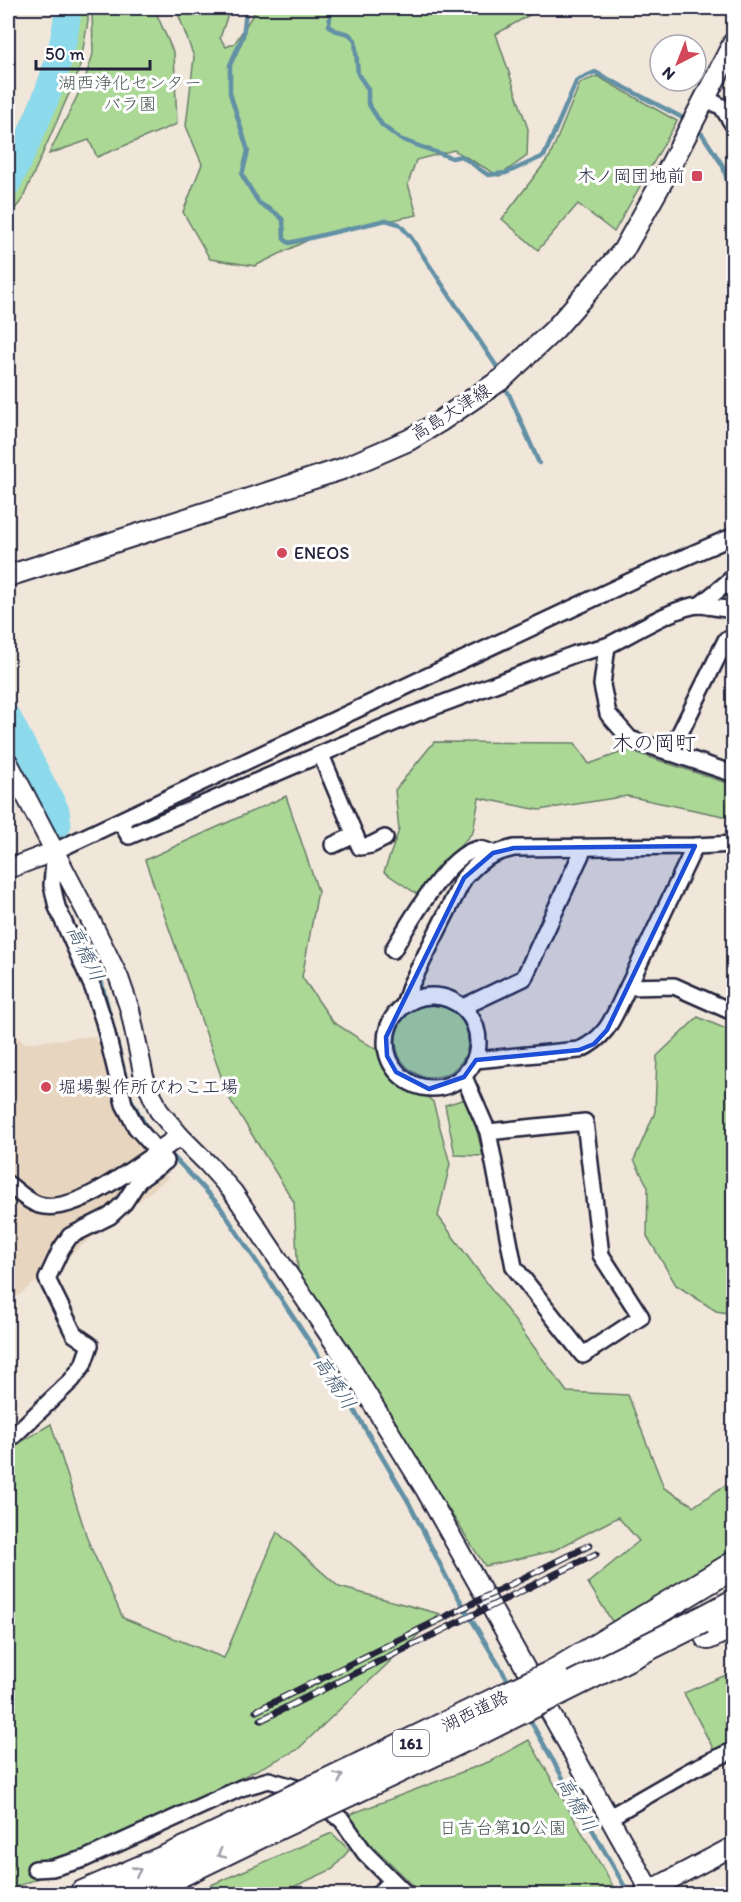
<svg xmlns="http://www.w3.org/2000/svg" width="741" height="1902" font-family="Itim,'Klee One',sans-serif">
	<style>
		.built { fill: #e7d5c0 }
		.green { fill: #acd896; stroke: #677d68; stroke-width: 1.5 }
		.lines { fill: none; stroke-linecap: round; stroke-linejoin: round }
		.stream { stroke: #6290a5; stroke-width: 4.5 }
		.river { stroke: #8cdaeb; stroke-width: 27 }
		.minor-casing { stroke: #22223b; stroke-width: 20 }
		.tertiary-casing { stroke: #22223b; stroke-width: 22 }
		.secondary-casing { stroke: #22223b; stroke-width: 24 }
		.motorway-casing { stroke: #22223b; stroke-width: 30 }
		.minor { stroke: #fff; stroke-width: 15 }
		.tertiary { stroke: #fff; stroke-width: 18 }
		.secondary { stroke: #fff; stroke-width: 20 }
		.motorway { stroke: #fff; stroke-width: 26 }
		.rail-casing { stroke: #22223b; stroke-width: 7 }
		.rail { stroke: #fff; stroke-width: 4.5; stroke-dasharray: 14; stroke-linecap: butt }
		.motorway-bridge-casing { stroke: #22223b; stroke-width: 30; stroke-linecap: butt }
		.motorway-bridge { stroke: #fff; stroke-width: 26 }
		.oneway { stroke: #9c9ca7 }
		.marked { fill: #1d4ed8; fill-opacity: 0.2; stroke: #1d4ed8; stroke-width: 4.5; stroke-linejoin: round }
		.poi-dot { fill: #d1495b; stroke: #fff; stroke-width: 2 }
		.labels { text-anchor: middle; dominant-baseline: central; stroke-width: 6; stroke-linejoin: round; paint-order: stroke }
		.shield { fill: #fff; stroke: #646476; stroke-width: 1.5 }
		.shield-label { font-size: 16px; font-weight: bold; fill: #22223b }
		.park-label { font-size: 18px; fill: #4b5956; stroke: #fff }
		.poi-label { font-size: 18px; fill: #22223b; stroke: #fff; text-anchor: start }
		.street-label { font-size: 18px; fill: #22223b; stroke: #fff }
		.water-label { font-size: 20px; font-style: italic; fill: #425970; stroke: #fff }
		.quarter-label { font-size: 21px; fill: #22223b; stroke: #fff }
	</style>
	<rect width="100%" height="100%" fill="#f1e6da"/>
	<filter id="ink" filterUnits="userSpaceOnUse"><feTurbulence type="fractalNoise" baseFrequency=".0167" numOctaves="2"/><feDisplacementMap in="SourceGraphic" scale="12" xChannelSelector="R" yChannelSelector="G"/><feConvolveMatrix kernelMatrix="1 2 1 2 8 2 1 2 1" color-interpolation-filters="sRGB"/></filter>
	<g filter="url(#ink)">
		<!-- built -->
		<path class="built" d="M8 1029 24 1043 94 1036 168 1178 14 1299 8 1293Z"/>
		<!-- green -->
		<g class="green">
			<path d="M57 8H88V21L79 71 22 200 8 217V156L57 40Z"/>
			<path d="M92 8H154L174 54 177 124 97 157 89 140 49 154 84 82 93 54Z"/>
			<path d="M176 8H230L220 38 226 47 235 43 257 8H542L496 34 528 129 527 156 499 176 454 150 416 160 408 184 417 215 316 236 255 266 210 259 183 212 202 164 186 126 194 57Z"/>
			<path d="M597 76 677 121 614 232 578 204 538 250 502 219 550 156 580 83Z"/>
			<path d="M434 742 575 743 589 764 628 750 733 785V818L627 796 539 810 479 798 473 832 417 894 384 872 399 830 395 790Z"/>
			<path d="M286 796 318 891 302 977 333 1022 374 1048 433 1102 450 1164 438 1216 567 1392 628 1395 664 1488 694 1506 733 1480V1551L613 1623 588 1583 639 1541 618 1517 553 1551 485 1566 298 1274 294 1202 228 1096 145 860Z"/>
			<circle cx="432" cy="1041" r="36"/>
			<path d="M698 1017 733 1032V1314L716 1311 676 1285 647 1236 648 1187 634 1160 655 1112 657 1056Z"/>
			<path d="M469 1098 483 1156 455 1155 445 1105Z"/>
			<path d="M51 1424 88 1541 123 1618 224 1658 277 1532 339 1587 440 1614 297 1750 34 1880 8 1890V1450Z"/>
			<path d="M733 1672V1743L714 1750 684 1693Z"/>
			<path d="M529 1740 617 1893 614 1894H422L343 1817 491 1761Z"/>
			<path d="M332 1833 349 1850 333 1869 278 1894H190Z"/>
		</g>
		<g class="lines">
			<!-- stream -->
			<g class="stream">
				<path d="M248 8 246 12 243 36 230 65V93L248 151 242 175 259 203 277 214 283 220 284 239 289 243 386 220 399 224 410 236 499 370"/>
				<path d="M331 8 329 26 334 30 349 34 355 40 358 74 368 89V103L382 125 400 139 452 158 461 156 488 175 506 173 544 156 577 80 595 72 681 117"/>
				<path d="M702 134 723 166 734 206"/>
				<path d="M508 392 539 463"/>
				<path d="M59 880 62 896"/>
				<path d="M76 931 101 980 131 1099 147 1128 161 1144"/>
				<path d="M167 1150 219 1205 350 1403 408 1501 448 1580 510 1684"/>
				<path d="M527 1715 625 1887"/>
			</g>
			<!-- river -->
			<g class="river">
				<path d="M8 183C33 131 64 66 68 8"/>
				<path d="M8 718 56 811 58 824"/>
			</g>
			<!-- minor casing -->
			<g class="minor-casing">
				<g id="minor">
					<path d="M706 98 722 107 734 126"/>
					<path d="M700 605 734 577"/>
					<path d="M734 609C722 610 712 606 701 605 677 605 630 635 607 646L602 685 608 714 630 739 734 774"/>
					<path d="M670 753 726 640 734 639"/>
					<path d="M321 755 360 847 371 845 385 838"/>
					<path d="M120 821 129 836 412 715 575 654 607 646"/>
					<path d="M333 845 355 835"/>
					<path d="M393 950C408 925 447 856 475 850 480 848 487 851 493 853"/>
					<path d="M628 987 695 846"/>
					<circle cx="432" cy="1042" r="46"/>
					<path d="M404 1005 411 984 464 878C481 859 489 854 514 848L695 846 734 844"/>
					<path d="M463 1007 524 978 584 848"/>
					<path d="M476 1060 579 1050C609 1037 614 1015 628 987L674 986 728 1010H734"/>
					<path d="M464 1077 488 1132 514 1267 583 1355 641 1317 601 1255 585 1122 488 1132"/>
					<path d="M8 1184C16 1190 28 1202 39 1205 74 1215 132 1169 160 1150"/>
					<path d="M8 1441 72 1380 83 1365 90 1345 74 1334 47 1279 61 1249 70 1236 110 1216 124 1203 139 1180 166 1161 136 1127 124 1104 104 1022 93 988 57 907 52 885 55 851 635 579 734 536"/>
					<path d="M608 1818 693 1769 734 1750"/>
					<path d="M35 1869 52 1868 84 1859 241 1788 269 1780 300 1789 342 1820 365 1853 406 1894"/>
					<path d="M378 1894 391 1881"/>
				</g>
			</g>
			<!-- tertiary casing -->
			<g class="tertiary-casing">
				<g id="tertiary">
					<path d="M8 762 92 923 119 978 130 1010 144 1077 159 1111 180 1136 208 1164 233 1192 344 1357 426 1491 652 1894"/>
					<path d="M8 869 55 851"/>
					<path d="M160 1150 180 1136"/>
					<path d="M643 1894 734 1846"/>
				</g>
			</g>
			<!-- secondary casing -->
			<g class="secondary-casing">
				<path id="secondary" d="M8 576 342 469 409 440 439 422 502 379 555 329 623 251 664 178 734 42"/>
			</g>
			<!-- motorway casing -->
			<g class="motorway-casing">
				<g id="motorway">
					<path d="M702 1620 734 1603"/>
					<path d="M708 1636 734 1624"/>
					<path d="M554 1673 734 1565"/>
					<path d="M83 1894 179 1853 267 1811"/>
					<path d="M138 1894 274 1828"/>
				</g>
			</g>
			<!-- minor -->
			<use href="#minor" class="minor"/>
			<!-- tertiary -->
			<use href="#tertiary" class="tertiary"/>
			<!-- secondary -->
			<use href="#secondary" class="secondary"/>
			<!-- motorway -->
			<use href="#motorway" class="motorway"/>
			<!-- rail casing -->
			<g class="rail-casing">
				<g id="rail">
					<path d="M256 1711 590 1545"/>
					<path d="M261 1720 596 1554"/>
				</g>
			</g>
			<!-- rail -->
			<use href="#rail" class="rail"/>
			<!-- motorway-bridge casing -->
			<g class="motorway-bridge-casing">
				<g id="motorway-bridge">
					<path d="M267 1811 554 1673"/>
					<path d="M274 1828 482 1730 702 1620"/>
				</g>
			</g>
			<!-- motorway-bridge -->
			<use href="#motorway-bridge" class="motorway-bridge"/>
		</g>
		<!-- one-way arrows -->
		<defs><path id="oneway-chevron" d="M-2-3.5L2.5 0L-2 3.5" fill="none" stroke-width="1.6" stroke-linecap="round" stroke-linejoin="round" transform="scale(1.5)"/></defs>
		<g class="oneway">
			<use href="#oneway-chevron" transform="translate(339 1777) rotate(-25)"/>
			<use href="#oneway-chevron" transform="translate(221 1854) rotate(154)"/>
			<use href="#oneway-chevron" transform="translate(137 1871) rotate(-23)"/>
		</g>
	</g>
	<!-- marked area -->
	<path class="marked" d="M695 846 607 1030 594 1044 579 1050 476 1060 464 1077 429 1089 396 1072 387 1056 386 1037 464 878 493 853 514 848Z"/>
	<!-- markers -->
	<g class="poi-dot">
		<rect x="691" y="170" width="12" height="12" rx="3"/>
		<circle cx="282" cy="553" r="6"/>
		<circle cx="46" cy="1087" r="6"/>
	</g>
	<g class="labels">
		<!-- shield labels -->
		<rect class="shield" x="393" y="1730" width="36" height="26" rx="4.5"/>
		<g class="shield-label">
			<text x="411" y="1743">161</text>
		</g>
		<!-- park labels -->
		<g class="park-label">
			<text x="130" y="83">湖西浄化センター<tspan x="130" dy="21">バラ園</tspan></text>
			<text x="503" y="1828">日吉台第10公園</text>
		</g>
		<!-- poi labels -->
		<g class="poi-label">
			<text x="685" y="176" text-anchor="end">木ノ岡団地前</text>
			<text x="294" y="553">ENEOS</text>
			<text x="58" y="1087">堀場製作所びわこ工場</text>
		</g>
		<!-- street labels -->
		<g class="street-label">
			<text transform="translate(451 412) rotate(-32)">高島大津線</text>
			<text transform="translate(475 1711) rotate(-26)">湖西道路</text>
		</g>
		<!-- water labels -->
		<g class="water-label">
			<text transform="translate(86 953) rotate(64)">高橋川</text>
			<text transform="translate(335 1382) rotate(57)">高橋川</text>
			<text transform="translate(577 1804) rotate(60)">高橋川</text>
		</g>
		<!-- quarter labels -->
		<g class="quarter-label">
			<text x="654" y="742">木の岡町</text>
		</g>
	</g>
	<!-- margin -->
	<rect width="741" height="1902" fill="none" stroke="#fff" stroke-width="30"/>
	<rect x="15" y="15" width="711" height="1872" fill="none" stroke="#22223b" stroke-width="2" filter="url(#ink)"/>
	<!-- north arrow -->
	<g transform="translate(678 63) rotate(222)"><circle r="28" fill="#ffffff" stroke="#a7a7b1" stroke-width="1.5"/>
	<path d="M0-4.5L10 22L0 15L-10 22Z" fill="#d1495b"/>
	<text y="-9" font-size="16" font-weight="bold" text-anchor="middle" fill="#22223b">N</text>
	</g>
	<!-- scale -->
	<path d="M36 60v9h114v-9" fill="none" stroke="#22223b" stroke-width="3"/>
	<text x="45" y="60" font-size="18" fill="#22223b" stroke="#ffffff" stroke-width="4.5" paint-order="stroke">50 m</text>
</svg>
